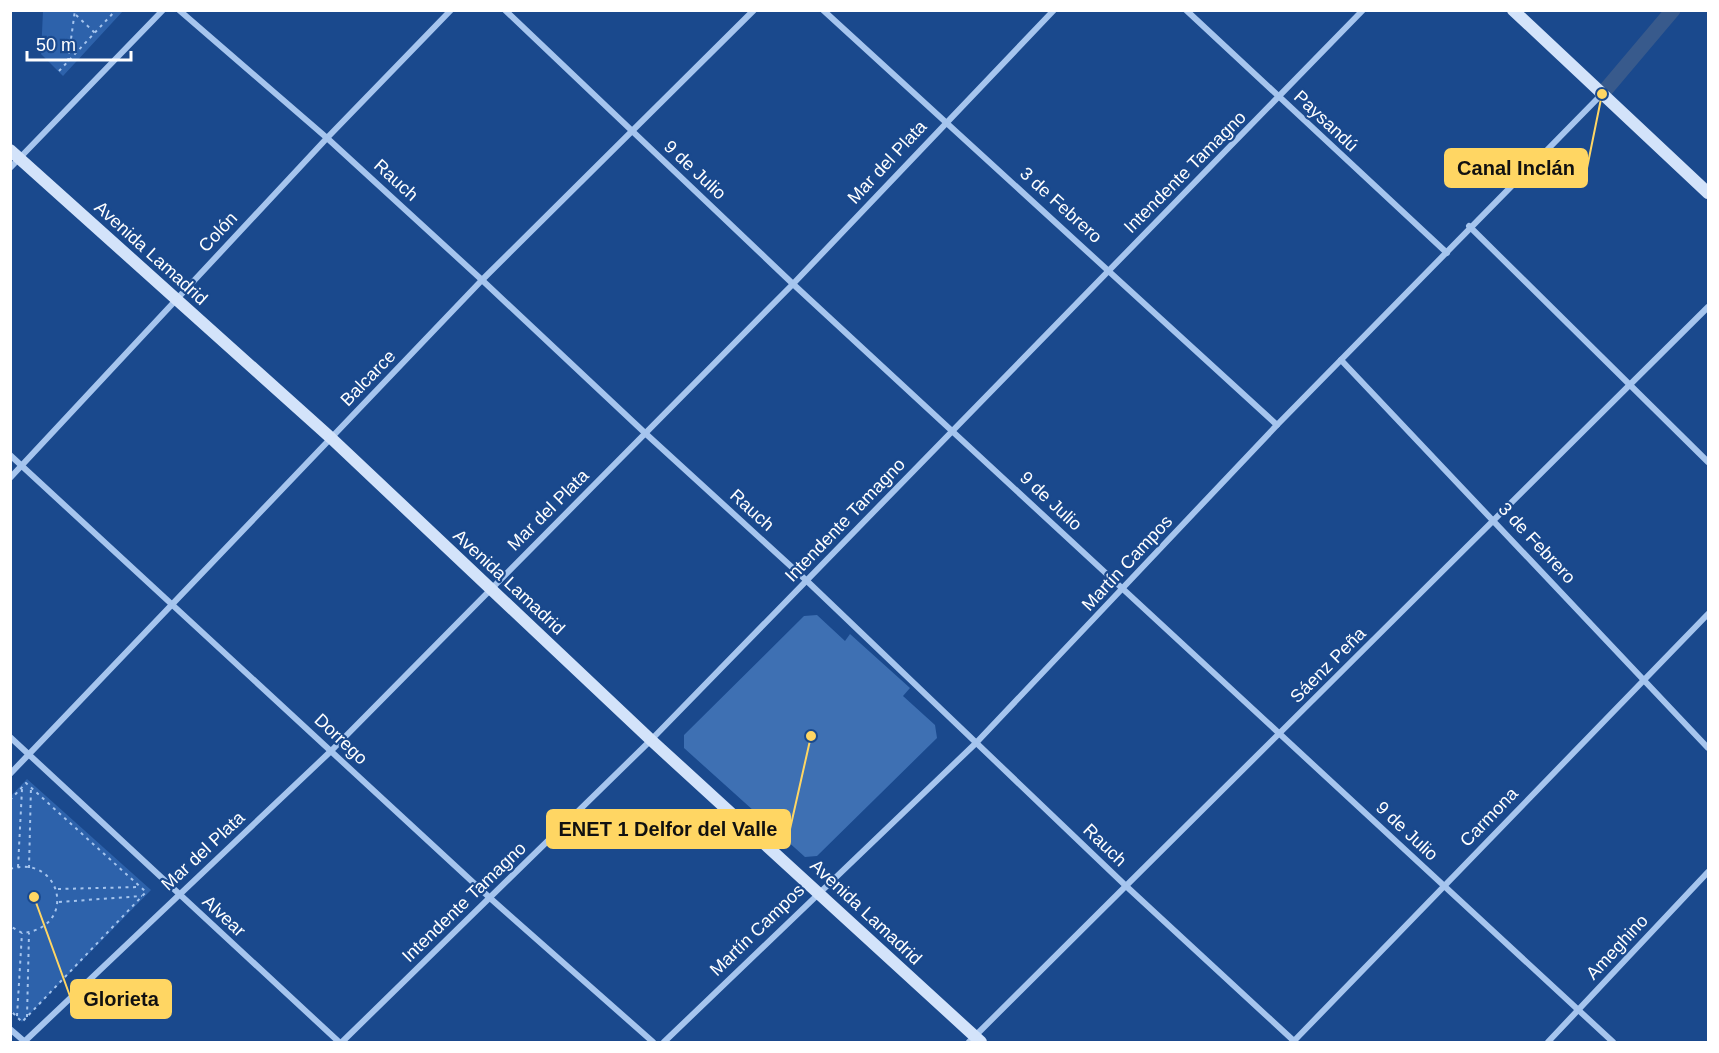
<svg xmlns="http://www.w3.org/2000/svg" width="1719" height="1053" font-family="Arial,sans-serif">
	<style>
		.green { fill: #2d62ab }
		.lines { fill: none; stroke-linecap: round; stroke-linejoin: round }
		.canal { stroke: #385a8c; stroke-width: 15 }
		.building { fill: #3e70b3 }
		.path { stroke: #a6c5ee; stroke-width: 2; stroke-dasharray: 3 4.5; stroke-linecap: butt }
		.street { stroke: #a6c5ee; stroke-width: 6 }
		.secondary { stroke: #d3e3fa; stroke-width: 12 }
		.labels { text-anchor: middle; dominant-baseline: central; stroke-width: 4.5; stroke-linejoin: round; paint-order: stroke }
		.street-label { font-size: 18px; fill: #fff; stroke: #1a498d }
		.leader { fill: none; stroke: #ffd663; stroke-width: 2 }
		.callout-dot { fill: #ffd663; stroke: #1a498d; stroke-width: 2 }
		.callout { fill: #ffd663; stroke: #ffd663; stroke-width: 2 }
		.callout-label { font-size: 20px; text-anchor: middle; font-weight: bold; fill: #111 }
	</style>
	<rect width="100%" height="100%" fill="#1a498d"/>
	<!-- green -->
	<g class="green">
		<path d="M43 11V10L123 11 63 76 41 54Z"/>
		<path d="M27 779 151 890 22 1022 11 1011 10 797Z"/>
	</g>
	<g class="lines">
		<!-- canal -->
		<path class="canal" d="M1602 94 1673 10"/>
	</g>
	<!-- building -->
	<path class="building" d="M817 615 845 641 850 634 910 688 903 696 935 725 937 738 817 856 805 857 684 748V735L804 616Z"/>
	<g class="lines">
		<!-- path -->
		<g class="path">
			<path d="M76 15 95 33"/>
			<path d="M68 61 75 10"/>
			<path d="M59 71 116 10"/>
			<path d="M10 800 26 783 146 892 22 1022 10 1010"/>
			<path d="M18 867 22 789"/>
			<path d="M29 868 31 786"/>
			<path d="M10 869C61 853 79 928 22 933L10 926"/>
			<path d="M58 889 139 887"/>
			<path d="M59 902 142 896"/>
			<path d="M17 1016 22 933"/>
			<path d="M27 1017 29 933"/>
		</g>
		<!-- street -->
		<g class="street">
			<path d="M179 10 327 138 482 280 645 433 807 581 1126 886 1295 1042"/>
			<path d="M505 10 793 284 1613 1042"/>
			<path d="M823 10 1277 425"/>
			<path d="M1186 10 1447 253"/>
			<path d="M10 168 163 10"/>
			<path d="M1469 226 1708 462"/>
			<path d="M1341 360 1708 748"/>
			<path d="M10 455 490 898 653 1042"/>
			<path d="M10 478 327 138 451 10"/>
			<path d="M10 737 339 1042"/>
			<path d="M10 774 482 280 754 10"/>
			<path d="M10 1029 25 1042"/>
			<path d="M24 1042 331 751 793 284 1054 10"/>
			<path d="M342 1042 651 740 1363 10"/>
			<path d="M664 1042 976 743 1277 425 1602 94"/>
			<path d="M969 1042 1708 307"/>
			<path d="M1293 1042 1708 614"/>
			<path d="M1548 1042 1708 872"/>
		</g>
		<!-- secondary -->
		<g class="secondary">
			<path d="M1513 10 1708 193"/>
			<path d="M10 150 331 438 651 740 981 1042"/>
		</g>
	</g>
	<g class="labels">
		<!-- street labels -->
		<g class="street-label">
			<text transform="translate(1326 121) rotate(43)">Paysandú</text>
			<text transform="translate(887 162) rotate(-47)">Mar del Plata</text>
			<text transform="translate(695 170) rotate(43)">9 de Julio</text>
			<text transform="translate(1185 172) rotate(-45)">Intendente Tamagno</text>
			<text transform="translate(396 180) rotate(42)">Rauch</text>
			<text transform="translate(1061 205) rotate(42)">3 de Febrero</text>
			<text transform="translate(218 232) rotate(-47)">Colón</text>
			<text transform="translate(151 253) rotate(42)">Avenida Lamadrid</text>
			<text transform="translate(368 378) rotate(-46)">Balcarce</text>
			<text transform="translate(1051 501) rotate(43)">9 de Julio</text>
			<text transform="translate(548 510) rotate(-45)">Mar del Plata</text>
			<text transform="translate(752 510) rotate(42)">Rauch</text>
			<text transform="translate(845 520) rotate(-46)">Intendente Tamagno</text>
			<text transform="translate(1537 543) rotate(47)">3 de Febrero</text>
			<text transform="translate(1127 563) rotate(-47)">Martín Campos</text>
			<text transform="translate(509 582) rotate(43)">Avenida Lamadrid</text>
			<text transform="translate(1328 665) rotate(-45)">Sáenz Peña</text>
			<text transform="translate(341 739) rotate(43)">Dorrego</text>
			<text transform="translate(1489 817) rotate(-46)">Carmona</text>
			<text transform="translate(1407 831) rotate(43)">9 de Julio</text>
			<text transform="translate(1105 845) rotate(44)">Rauch</text>
			<text transform="translate(203 851) rotate(-43)">Mar del Plata</text>
			<text transform="translate(464 902) rotate(-44)">Intendente Tamagno</text>
			<text transform="translate(866 912) rotate(43)">Avenida Lamadrid</text>
			<text transform="translate(224 916) rotate(43)">Alvear</text>
			<text transform="translate(757 930) rotate(-44)">Martín Campos</text>
			<text transform="translate(1617 947) rotate(-47)">Ameghino</text>
		</g>
	</g>
	<!-- callouts -->
	<path class="leader" d="M1602 94L1587 168M811 736L790 829M34 897L71 999"/>
	<g class="callout-dot">
		<circle cx="1602" cy="94" r="6"/>
		<circle cx="811" cy="736" r="6"/>
		<circle cx="34" cy="897" r="6"/>
	</g>
	<g class="callout">
		<rect x="1445" y="149" width="142" height="38" rx="6"/>
		<rect x="547" y="810" width="243" height="38" rx="6"/>
		<rect x="71" y="980" width="100" height="38" rx="6"/>
	</g>
	<g class="callout-label">
		<text x="1516" y="175">Canal Inclán</text>
		<text x="668" y="836">ENET 1 Delfor del Valle</text>
		<text x="121" y="1006">Glorieta</text>
	</g>
	<!-- border -->
	<rect width="1719" height="1053" fill="none" stroke="#ffffff" stroke-width="24"/>
	<!-- scale -->
	<path d="M27 51v9h104v-9" fill="none" stroke="#ffffff" stroke-width="3"/>
	<text x="36" y="51" font-size="18" fill="#ffffff" stroke="#1a498d" stroke-width="4.5" paint-order="stroke">50 m</text>
</svg>
